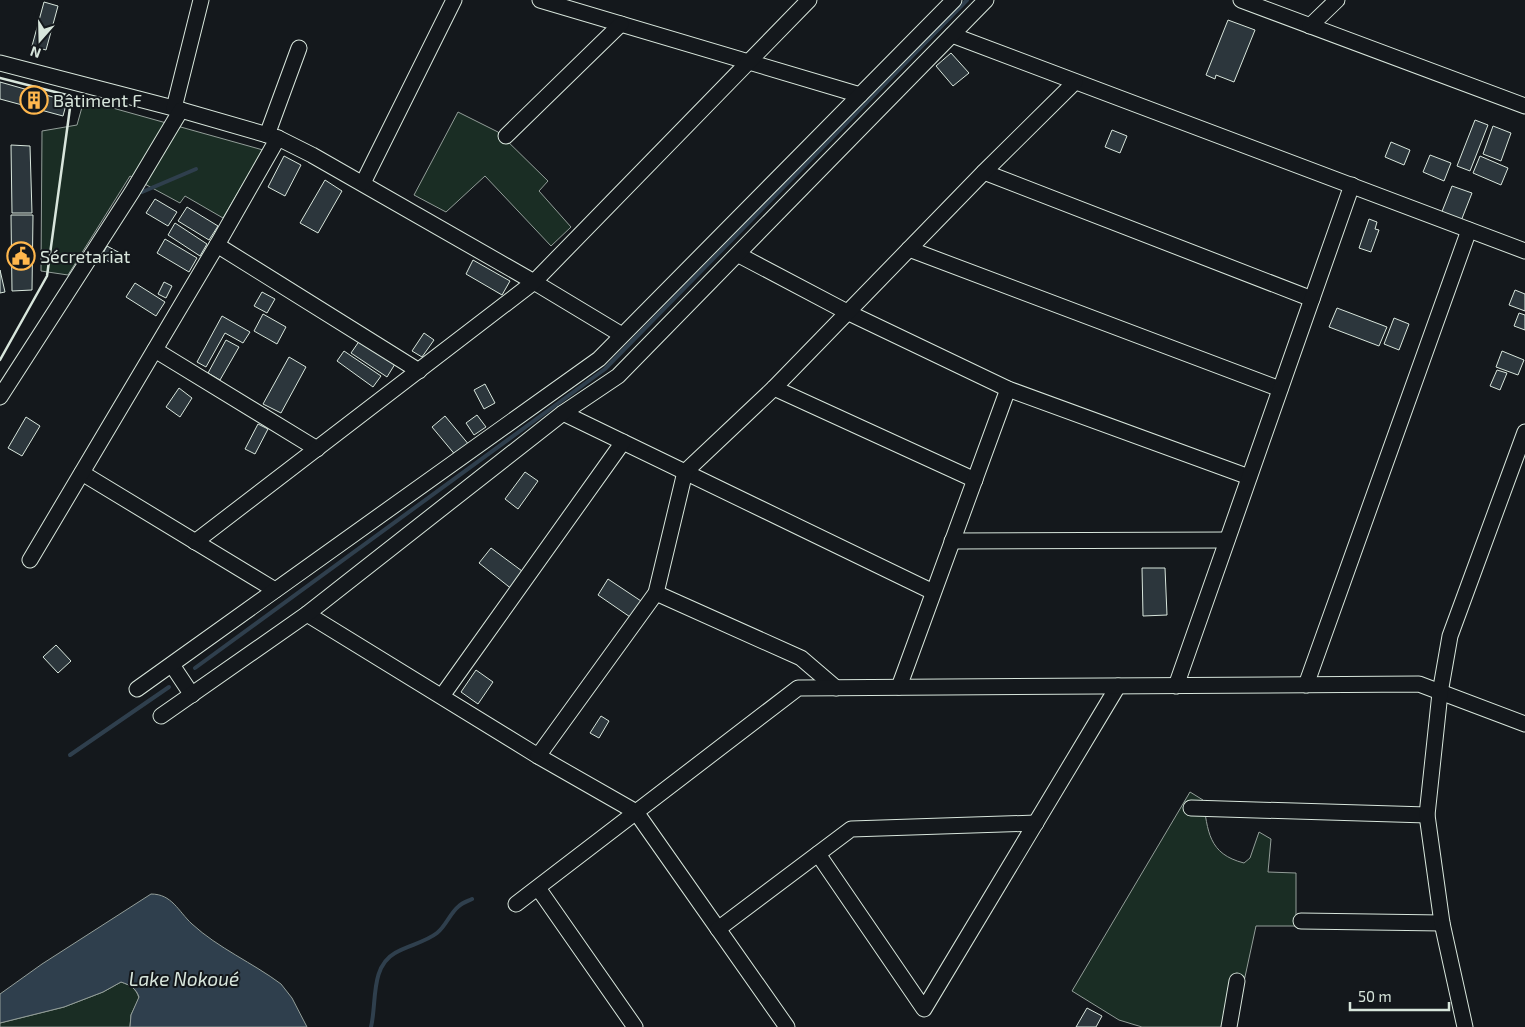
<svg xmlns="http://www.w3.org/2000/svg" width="1525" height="1027" font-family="'Exo 2',sans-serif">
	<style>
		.green { fill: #1a2d24; stroke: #939e99 }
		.water { fill: #2f3f4d; stroke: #939e99 }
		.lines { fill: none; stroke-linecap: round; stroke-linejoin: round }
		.stream { stroke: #2f3f4d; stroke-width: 4 }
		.building { fill: #2c363c; stroke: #d8e6dc }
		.minor-casing { stroke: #d8e6dc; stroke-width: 17 }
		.minor { stroke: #14181c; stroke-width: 15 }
		.wall { stroke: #d8e6dc; stroke-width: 2.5 }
		.labels { text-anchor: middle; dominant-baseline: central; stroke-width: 4; stroke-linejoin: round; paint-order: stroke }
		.poi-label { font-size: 18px; fill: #d8e6dc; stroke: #14181c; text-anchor: start }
		.water-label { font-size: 19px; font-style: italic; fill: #d8e6dc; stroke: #14181c }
	</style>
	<rect width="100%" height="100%" fill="#14181c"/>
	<!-- green -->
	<g class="green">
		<path d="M84 100 263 150 223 218 185 196 180 203 130 176 68 275 41 271 42 131 77 125Z"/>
		<path d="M458 112 498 132 548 181 539 191 571 227 551 246 485 176 446 212 414 195Z"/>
		<path d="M1190 792 1203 800C1208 831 1208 854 1244 863L1250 858 1259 832 1271 839 1268 872 1296 873V926H1256L1243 986 1223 1027H1142L1119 1020 1072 991Z"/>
		<path d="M121 982C130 985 136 988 139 998L131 1015 130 1027H0V1023L64 1007 103 992Z"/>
	</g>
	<!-- water -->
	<path class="water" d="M151 894C172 894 178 911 192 924 218 948 253 963 281 984L292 998 307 1027H130L131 1015 139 997C136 988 130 985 121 982L103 992 64 1007 0 1023V994L42 964Z"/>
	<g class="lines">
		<!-- stream -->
		<g class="stream">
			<path d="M142 192 196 169"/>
			<path d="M195 668 605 369 967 0"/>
			<path d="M70 755 169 687"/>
			<path d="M371 1027C377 1003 370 967 395 953 408 945 424 943 437 933 446 926 450 913 459 906 462 903 468 901 472 899"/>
		</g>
	</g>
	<!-- building -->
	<g class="building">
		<path d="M44 2 58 6 46 50 32 46Z"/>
		<path d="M1228 20 1255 30 1234 82 1216 75 1215 79 1206 75Z"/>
		<path d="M951 53 969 73 953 86 936 66Z"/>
		<path d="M0 82 67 101 63 116 0 99Z"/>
		<path d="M1475 120 1488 125 1470 171 1457 166Z"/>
		<path d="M1493 126 1511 133 1501 161 1483 154Z"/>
		<path d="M1112 130 1127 136 1120 153 1105 147Z"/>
		<path d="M1391 142 1410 150 1404 165 1385 157Z"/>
		<path d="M11 145 30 146 32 213H12Z"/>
		<path d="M1430 155 1451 163 1444 181 1423 172Z"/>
		<path d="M284 156 301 165 285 196 268 187Z"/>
		<path d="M1480 156 1508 168 1501 185 1473 173Z"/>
		<path d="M325 180 342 191 318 233 300 223Z"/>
		<path d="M1452 186 1472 193 1461 221 1441 214Z"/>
		<path d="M155 199 177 212 168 226 146 213Z"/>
		<path d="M187 207 218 226 209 240 178 221Z"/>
		<path d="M11 215H33L32 290 12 291Z"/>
		<path d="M1369 219 1377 222 1375 229 1379 230 1371 252 1359 248Z"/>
		<path d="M175 223 207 244 200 256 168 235Z"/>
		<path d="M165 239 197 258 189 272 157 253Z"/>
		<path d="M107 246 120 253 113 264 101 257Z"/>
		<path d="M473 260 510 281 502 295 466 274Z"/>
		<path d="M0 270 5 292 0 293Z"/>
		<path d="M164 282 172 286 166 298 158 294Z"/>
		<path d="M135 283 165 302 156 316 126 297Z"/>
		<path d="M1515 290 1525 294V311L1509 305Z"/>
		<path d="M262 292 275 299 267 313 254 306Z"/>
		<path d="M1337 308 1387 327 1379 346 1329 327Z"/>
		<path d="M1519 313 1525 315V330L1514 326Z"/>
		<path d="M263 314 286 327 277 344 254 331Z"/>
		<path d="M222 316 250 332 243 343 225 333 206 367 197 362Z"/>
		<path d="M1394 318 1409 324 1399 350 1384 344Z"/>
		<path d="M424 333 434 340 422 357 412 351Z"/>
		<path d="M226 340 239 347 220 380 208 373Z"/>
		<path d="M360 340 395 364 387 377 351 353Z"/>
		<path d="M344 351 381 376 373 387 337 361Z"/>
		<path d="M1502 351 1524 360 1518 375 1496 367Z"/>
		<path d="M289 357 306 367 281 413 263 404Z"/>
		<path d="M1497 370 1507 373 1500 390 1490 386Z"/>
		<path d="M485 384 495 403 484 409 474 390Z"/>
		<path d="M179 388 192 398 180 417 166 407Z"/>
		<path d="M477 415 486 427 474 435 466 423Z"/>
		<path d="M445 416 470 446 457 457 432 427Z"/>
		<path d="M26 417 40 426 22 456 8 448Z"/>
		<path d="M258 424 268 429 255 454 245 449Z"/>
		<path d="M525 472 538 481 518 509 505 499Z"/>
		<path d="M491 548 526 574 513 590 479 563Z"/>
		<path d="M1142 568H1165L1167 615 1143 616Z"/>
		<path d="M608 579 644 603 633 619 598 595Z"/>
		<path d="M56 645 71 661 58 673 43 657Z"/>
		<path d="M476 670 493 682 478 704 461 692Z"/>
		<path d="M601 716 609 721 599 738 590 733Z"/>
		<path d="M1087 1008 1102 1016 1096 1027H1076Z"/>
	</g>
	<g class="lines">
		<!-- minor casing -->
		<g class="minor-casing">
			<g id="minor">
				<path d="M540 0 860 95"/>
				<path d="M1241 0 1525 106"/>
				<path d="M1310 26 1337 0"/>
				<path d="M952 35 1525 251"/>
				<path d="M0 63 181 110 278 138 312 155 534 282 622 335"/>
				<path d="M174 108 201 0"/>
				<path d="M267 135 299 48"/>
				<path d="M506 136 621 24"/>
				<path d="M984 172 1312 299"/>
				<path d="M363 183 454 0"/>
				<path d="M217 245 419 371"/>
				<path d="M909 249 1280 389"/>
				<path d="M739 255 847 312 1008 389 1249 477"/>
				<path d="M155 350 317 449"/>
				<path d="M774 388 975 480"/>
				<path d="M0 397 132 192 181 110"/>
				<path d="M563 413 933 592"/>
				<path d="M82 473 275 590"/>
				<path d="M952 541 1227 540"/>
				<path d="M195 542 534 282 809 0"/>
				<path d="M30 560 217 245 278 138"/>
				<path d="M656 593 801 658 836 688"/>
				<path d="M307 614 538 756 636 812 787 1027"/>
				<path d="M172 665 192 695"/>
				<path d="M1306 685 1469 230"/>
				<path d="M1176 686 1352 185"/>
				<path d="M899 687 1008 389"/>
				<path d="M137 689 599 359 954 0"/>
				<path d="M442 696 623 442"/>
				<path d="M161 716 307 614 563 413 618 376 986 0"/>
				<path d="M538 756 656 593 685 472 774 388 984 172 1075 82"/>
				<path d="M1191 808 1427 815"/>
				<path d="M818 854 924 1009 1118 686"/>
				<path d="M538 888 635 1027"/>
				<path d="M516 904 798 688 1419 684 1525 724"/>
				<path d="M1301 921 1442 923"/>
				<path d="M718 929 851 829 1036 823"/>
				<path d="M1229 1027 1237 981"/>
				<path d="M1465 1027 1442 923 1427 815 1440 693 1450 636 1525 432"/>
			</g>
		</g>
		<!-- minor -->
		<use href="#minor" class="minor"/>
		<!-- wall -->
		<path class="wall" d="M0 78 67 95 70 108 47 276 0 360"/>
	</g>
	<!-- icons -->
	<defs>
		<g id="building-ring" transform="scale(1.4375)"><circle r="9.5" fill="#14181c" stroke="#ffb74d" stroke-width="1.5"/><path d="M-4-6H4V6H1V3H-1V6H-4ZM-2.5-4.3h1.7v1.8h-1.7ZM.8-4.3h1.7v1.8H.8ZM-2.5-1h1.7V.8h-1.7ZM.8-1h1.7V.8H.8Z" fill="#ffb74d"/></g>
		<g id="civic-ring" transform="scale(1.4375)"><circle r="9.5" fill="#14181c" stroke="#ffb74d" stroke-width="1.5"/><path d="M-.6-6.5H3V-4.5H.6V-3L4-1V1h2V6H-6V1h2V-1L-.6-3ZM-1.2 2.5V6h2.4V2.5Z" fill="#ffb74d"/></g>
	</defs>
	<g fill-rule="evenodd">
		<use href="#building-ring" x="34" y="100"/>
		<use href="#civic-ring" x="21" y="256"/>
	</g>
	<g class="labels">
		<!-- poi labels -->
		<g class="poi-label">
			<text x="53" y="100">Bâtiment F</text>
			<text x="40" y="256">Sécretariat</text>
		</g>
		<!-- water labels -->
		<g class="water-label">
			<text x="184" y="978">Lake Nokoué</text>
		</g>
	</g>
	<!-- north arrow -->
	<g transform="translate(40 40) rotate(200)" stroke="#14181c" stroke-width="4" paint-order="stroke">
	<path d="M0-4L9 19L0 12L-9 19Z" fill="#d8e6dc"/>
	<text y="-8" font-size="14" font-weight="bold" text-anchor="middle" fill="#d8e6dc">N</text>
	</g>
	<!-- scale -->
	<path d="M1350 1002v8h99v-8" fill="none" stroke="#d8e6dc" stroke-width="2.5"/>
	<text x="1358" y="1002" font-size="15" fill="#d8e6dc" stroke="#14181c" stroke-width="4" paint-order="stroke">50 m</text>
</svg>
